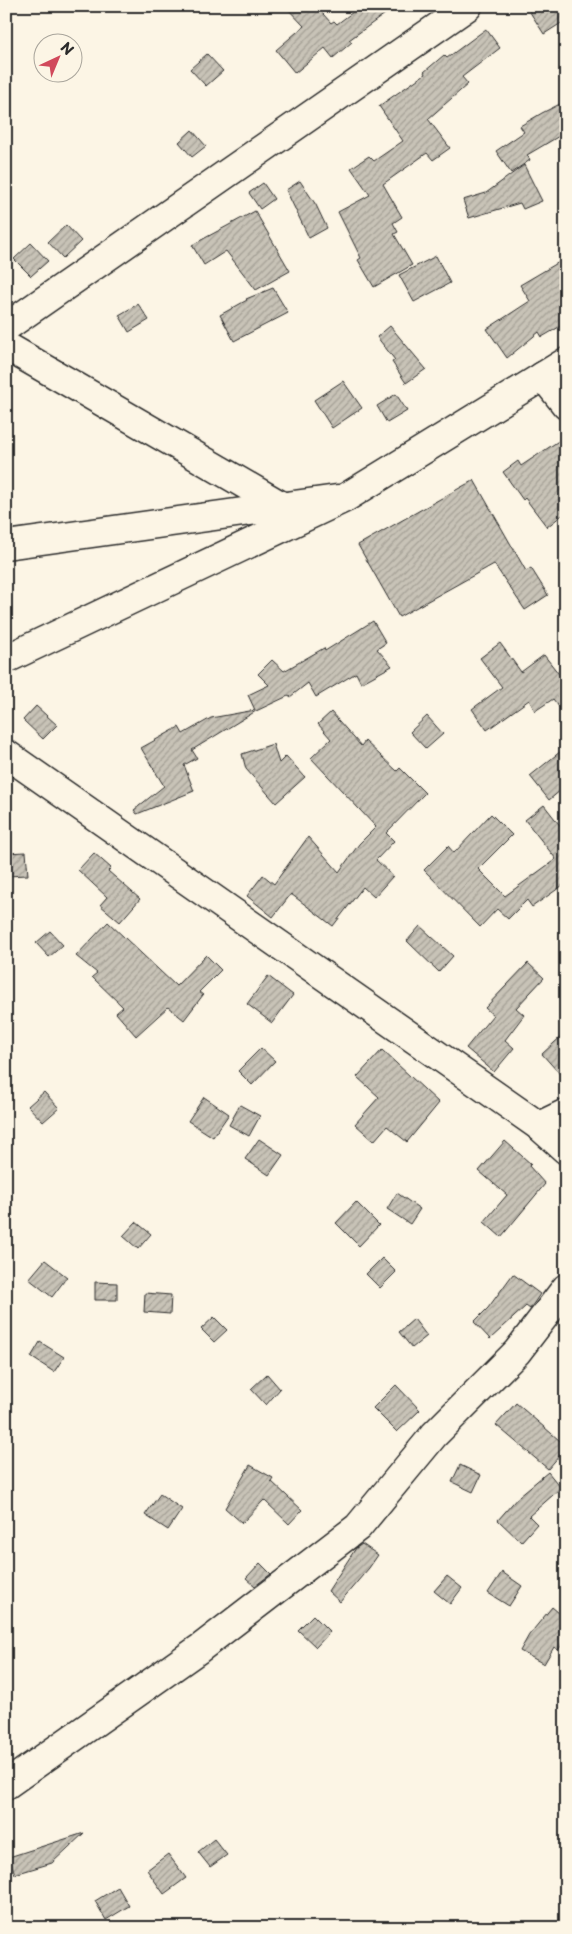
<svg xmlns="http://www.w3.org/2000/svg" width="572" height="1934" font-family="'Playpen Sans',sans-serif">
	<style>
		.building { fill: url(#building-hatch); stroke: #2b2b2b }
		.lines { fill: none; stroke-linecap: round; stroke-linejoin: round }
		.minor-casing { stroke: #2b2b2b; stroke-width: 31 }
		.major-casing { stroke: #2b2b2b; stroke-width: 31 }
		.minor { stroke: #fcf5e5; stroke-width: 28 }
		.major { stroke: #fcf5e5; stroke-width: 28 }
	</style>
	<defs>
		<pattern id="building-hatch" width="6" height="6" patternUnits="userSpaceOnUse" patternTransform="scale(1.25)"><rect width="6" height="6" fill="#c8c3b7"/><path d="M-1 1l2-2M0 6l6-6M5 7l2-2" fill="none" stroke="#a39f95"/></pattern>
	</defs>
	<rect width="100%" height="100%" fill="#fcf5e5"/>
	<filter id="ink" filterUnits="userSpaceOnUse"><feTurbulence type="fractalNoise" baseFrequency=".02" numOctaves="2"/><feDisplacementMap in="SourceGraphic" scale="10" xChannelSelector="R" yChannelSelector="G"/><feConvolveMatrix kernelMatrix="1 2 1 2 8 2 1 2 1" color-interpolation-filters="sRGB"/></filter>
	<g filter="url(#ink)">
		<!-- building -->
		<g class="building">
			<path d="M285 6H316L331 23 334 21 337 24 361 6H396L349 40 352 42 333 58 325 48 295 73 276 50 304 26Z"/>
			<path d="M526 6H566V20L544 34Z"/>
			<path d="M486 29 500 48 462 77 468 84 428 119 450 148 433 160 427 153 383 184 402 217 393 223 398 232 394 234 412 265 374 287 358 260 361 258 338 212 370 195 351 168 369 156 374 161 403 141 379 106 425 74 424 72 444 55 447 58Z"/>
			<path d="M207 54 223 71 206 86 190 69Z"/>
			<path d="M566 101V132L527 155 530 160 511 173 496 151 524 132 520 126 542 113Z"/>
			<path d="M192 130 206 146 192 157 179 142Z"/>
			<path d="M524 165 542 201 523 209 520 203 469 218 463 200 486 193Z"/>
			<path d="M300 181 316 205 327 228 309 238 286 190Z"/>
			<path d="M263 183 274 199 260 209 249 193Z"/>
			<path d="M255 211 290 271 256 290 226 251 204 265 192 245Z"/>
			<path d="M66 225 81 241 63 258 48 242Z"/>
			<path d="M31 243 48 261 31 276 14 259Z"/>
			<path d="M436 256 450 283 414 302 399 275Z"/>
			<path d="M566 258V323L542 337 539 332 507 358 487 329 530 301 520 285Z"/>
			<path d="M273 288 288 313 234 341 220 315 247 300 246 299Z"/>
			<path d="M138 304 149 320 129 332 119 315Z"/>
			<path d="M390 326 426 369 406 383 392 362 395 360 377 337Z"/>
			<path d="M343 381 362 408 332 428 314 400Z"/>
			<path d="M396 394 407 411 387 423 377 406Z"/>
			<path d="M566 436V512L547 527 525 498 523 500 503 472 518 461 521 466Z"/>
			<path d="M474 480 526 571 531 568 548 595 525 610 494 564 399 617 358 545Z"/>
			<path d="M373 621 386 643 377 649 392 666 361 683 356 673 316 697 308 683 290 697 288 696 256 711 192 750 197 758 184 765 194 791 137 814 134 810 164 786 141 748 179 727 183 734 211 718 255 710 248 695 269 685 258 674 272 660 284 671 324 648 325 651Z"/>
			<path d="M500 643 521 672 544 655 566 683V716L553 699 535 711 529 700 487 730 472 709 502 687 480 658Z"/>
			<path d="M36 706 57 725 43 739 23 720Z"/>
			<path d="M331 712 361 746 365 741 397 771 400 768 425 793 386 833 394 841 376 860 393 876 374 897 363 887 333 926 291 894 273 917 247 896 263 875 274 884 308 837 339 872 359 844 376 827 311 758 331 739 318 724Z"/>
			<path d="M427 716 443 734 426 749 410 732Z"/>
			<path d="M273 744 279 763 286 756 305 777 276 803 246 769 242 754Z"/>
			<path d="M566 747V786L549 800 530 776Z"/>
			<path d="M544 805 566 833V883L532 907 527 900 508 919 497 909 480 927 424 870 448 846 454 853 491 814 512 835 478 869 505 896 556 859 525 820Z"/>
			<path d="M26 852 28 875 6 876V853Z"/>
			<path d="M94 853 111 868 108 871 140 899 120 922 100 905 107 897 78 870Z"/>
			<path d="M108 922 176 986 206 955 221 970 199 992 203 995 184 1020 168 1007 136 1036 116 1013 123 1007 92 977 97 973 76 956Z"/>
			<path d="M420 926 453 956 439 972 407 941Z"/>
			<path d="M50 931 63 945 49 957 36 943Z"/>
			<path d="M528 963 544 978 516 1008 524 1015 505 1040 514 1048 494 1072 466 1048 493 1015 485 1008Z"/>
			<path d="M268 976 293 995 272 1023 247 1004Z"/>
			<path d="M566 1032V1081L542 1054Z"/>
			<path d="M261 1048 275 1061 252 1085 238 1071Z"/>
			<path d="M382 1050 439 1103 407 1142 387 1126 374 1141 355 1124 379 1097 357 1077Z"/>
			<path d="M44 1092 59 1108 43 1122 28 1106Z"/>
			<path d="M204 1097 229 1114 213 1137 188 1121Z"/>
			<path d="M240 1105 260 1116 249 1136 229 1125Z"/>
			<path d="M259 1139 283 1155 269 1175 245 1159Z"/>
			<path d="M505 1141 531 1164 529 1166 545 1184 501 1237 484 1222 507 1195 479 1171Z"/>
			<path d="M397 1193 420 1209 410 1224 387 1209Z"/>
			<path d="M356 1202 379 1225 359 1246 336 1223Z"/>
			<path d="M136 1222 151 1234 138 1249 123 1236Z"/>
			<path d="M382 1258 396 1272 380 1288 366 1274Z"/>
			<path d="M45 1260 67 1277 52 1297 29 1279Z"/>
			<path d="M513 1274 540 1294 530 1309 526 1306 490 1339 474 1322 488 1308Z"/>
			<path d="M95 1282 117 1283V1300H95Z"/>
			<path d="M145 1293 171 1295 170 1314 144 1312Z"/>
			<path d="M214 1317 227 1330 214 1342 201 1329Z"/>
			<path d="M414 1319 427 1336 412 1348 399 1332Z"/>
			<path d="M40 1342 64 1357 54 1372 31 1357Z"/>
			<path d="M267 1374 280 1389 266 1405 251 1389Z"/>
			<path d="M396 1385 420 1410 397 1432 373 1408Z"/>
			<path d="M516 1403 566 1446V1448L548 1469 496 1425Z"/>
			<path d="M250 1465 273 1478 271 1481 302 1510 289 1524 264 1500 242 1523 225 1508Z"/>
			<path d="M460 1465 481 1475 473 1492 452 1482Z"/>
			<path d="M548 1472 561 1488 529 1516 537 1524 521 1542 498 1520 519 1496Z"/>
			<path d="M160 1494 182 1509 168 1530 145 1515Z"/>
			<path d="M362 1544 378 1555 369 1568 340 1602 328 1591 356 1548Z"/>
			<path d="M260 1563 271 1574 255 1586 246 1578Z"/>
			<path d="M502 1572 522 1586 509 1606 488 1593Z"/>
			<path d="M447 1576 462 1588 450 1604 434 1591Z"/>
			<path d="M552 1607 566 1619V1640L558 1650 554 1647 544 1664 520 1651 529 1635Z"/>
			<path d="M313 1615 330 1632 316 1647 298 1630Z"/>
			<path d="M84 1833 52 1863 15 1874 9 1857Z"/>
			<path d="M214 1839 227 1855 210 1867 198 1852Z"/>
			<path d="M168 1854 186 1878 164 1894 147 1870Z"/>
			<path d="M118 1887 129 1906 106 1920 95 1901Z"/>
		</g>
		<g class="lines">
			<!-- minor casing -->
			<g class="minor-casing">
				<g id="minor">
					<path d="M6 327 468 6"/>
					<path d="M6 346 282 506"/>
					<path d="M543 376 566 405"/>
					<path d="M6 545 337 499"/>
					<path d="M6 754 539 1126 566 1150"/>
					<path d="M539 1126 566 1113"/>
					<path d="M6 1785 199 1649 358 1527 434 1435 517 1352 566 1288"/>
				</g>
			</g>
			<!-- major casing -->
			<g class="major-casing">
				<path id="major" d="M6 659 345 498 566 362"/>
			</g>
			<!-- minor -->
			<use href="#minor" class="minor"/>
			<!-- major -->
			<use href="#major" class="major"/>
		</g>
	</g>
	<!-- margin -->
	<rect width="572" height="1934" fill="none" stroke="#fcf5e5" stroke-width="25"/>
	<rect x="12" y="12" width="547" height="1909" fill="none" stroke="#2b2b2b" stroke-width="2" filter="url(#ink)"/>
	<!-- north arrow -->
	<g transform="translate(58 58) rotate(44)"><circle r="24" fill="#fcf5e5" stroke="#a8a49b"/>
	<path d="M0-4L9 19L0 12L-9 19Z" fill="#d1495b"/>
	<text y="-8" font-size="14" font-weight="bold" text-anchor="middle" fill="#2b2b2b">N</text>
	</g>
</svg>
